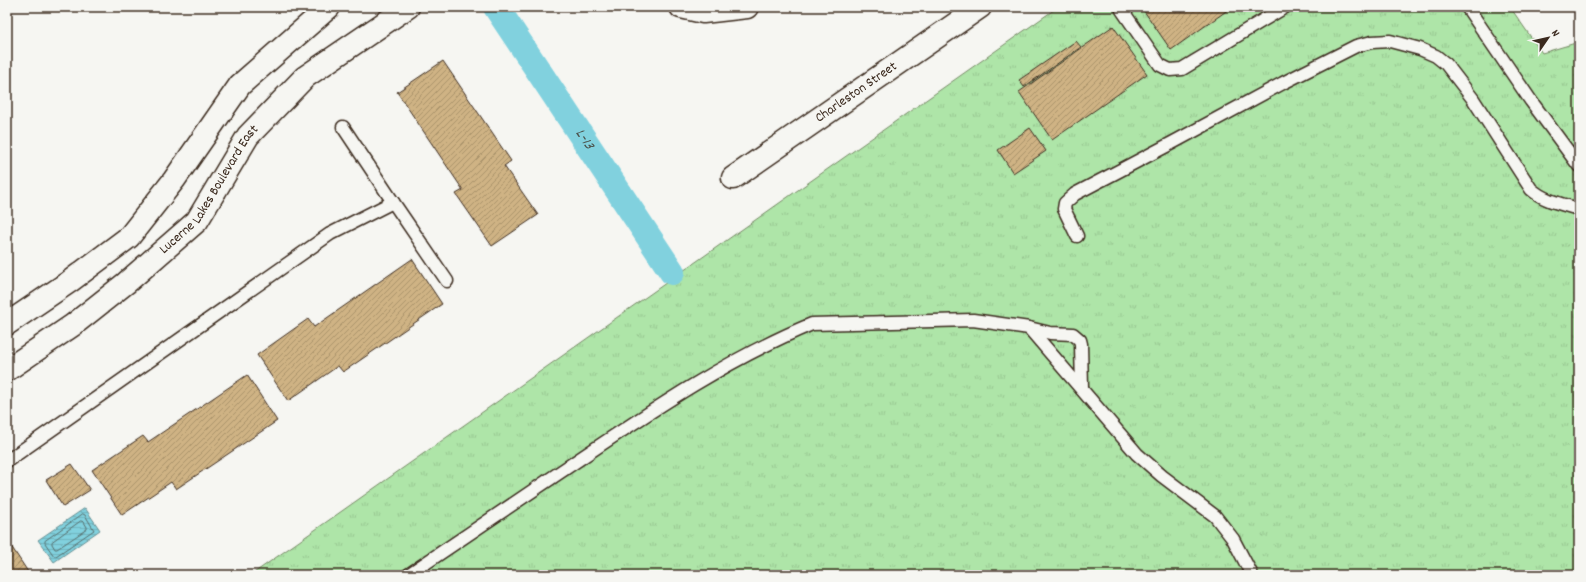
<svg xmlns="http://www.w3.org/2000/svg" width="1586" height="582" font-family="Dekko,sans-serif">
	<style>
		.grass { fill: url(#grass-tufts); stroke: #748863 }
		.water { fill: url(#water-rules); stroke: #658e91 }
		.lines { fill: none; stroke-linecap: round; stroke-linejoin: round }
		.shore { stroke: #576d6b; stroke-width: 1 }
		.canal { stroke: #81d1de; stroke-width: 26 }
		.building { fill: url(#building-hatch); stroke: #3b2a1e }
		.service-casing { stroke: #3b2a1e; stroke-width: 15 }
		.minor-casing { stroke: #3b2a1e; stroke-width: 25 }
		.service { stroke: #f6f6f2; stroke-width: 12 }
		.minor { stroke: #f6f6f2; stroke-width: 22 }
		.labels { text-anchor: middle; dominant-baseline: central; stroke-width: 3; stroke-linejoin: round; paint-order: stroke }
		.street-label { font-size: 14px; fill: #3b2a1e; stroke: #f6f6f2 }
		.water-label { font-size: 15px; font-style: italic; fill: #4c544e; stroke: #f6f6f2 }
	</style>
	<defs>
		<pattern id="grass-tufts" width="24" height="20" patternUnits="userSpaceOnUse"><rect width="24" height="20" fill="#aee5a8"/><path d="M3 7l-1-3M5 7V3M7 7l1-3M15 17l-1-3M17 17v-4M19 17l1-3" fill="none" stroke="#97c590"/></pattern>
		<pattern id="water-rules" width="6" height="5" patternUnits="userSpaceOnUse"><rect width="6" height="5" fill="#81d1de"/><path d="M0 2.5h6" fill="none" stroke="#70b4be"/></pattern>
		<pattern id="building-hatch" width="6" height="6" patternUnits="userSpaceOnUse"><rect width="6" height="6" fill="#cfb384"/><path d="M-1 1l2-2M0 6l6-6M5 7l2-2" fill="none" stroke="#a9926b"/></pattern>
	</defs>
	<rect width="100%" height="100%" fill="#f6f6f2"/>
	<filter id="ink" filterUnits="userSpaceOnUse"><feTurbulence type="fractalNoise" baseFrequency=".025" numOctaves="2"/><feDisplacementMap in="SourceGraphic" scale="8" xChannelSelector="R" yChannelSelector="G"/><feConvolveMatrix kernelMatrix="1 2 1 2 8 2 1 2 1" color-interpolation-filters="sRGB"/></filter>
	<g filter="url(#ink)">
		<!-- grass -->
		<path class="grass" d="M1058 7H1510L1542 53 1579 42V575H251Z"/>
		<!-- water -->
		<path class="water" d="M85 508 100 530 54 562 38 540Z"/>
		<g class="lines">
			<!-- shore -->
			<g class="shore">
				<path d="M83 514 85 515 94 530 56 556H54L45 543V541Z"/>
				<path d="M81 521 84 522 87 527V529L57 549H55L52 544V542Z"/>
			</g>
			<!-- canal -->
			<path class="canal" id="s1" d="M496 7 672 272"/>
		</g>
		<!-- building -->
		<g class="building">
			<path d="M1150 7H1232L1171 50 1144 11Z"/>
			<path d="M1113 26 1147 74 1052 140 1019 92Z"/>
			<path d="M1076 41 1081 47 1024 87 1019 80Z"/>
			<path d="M443 61 511 161 504 166 538 215 492 246 456 194 463 190 397 92Z"/>
			<path d="M1030 128 1046 151 1013 173 998 150Z"/>
			<path d="M412 259 442 304 343 372 338 366 288 401 257 355 308 319 314 327Z"/>
			<path d="M247 375 277 421 176 489 171 482 122 515 92 470 143 436 148 442Z"/>
			<path d="M72 464 90 490 63 507 46 480Z"/>
			<path d="M11 546 30 575H7V549Z"/>
		</g>
		<g class="lines">
			<!-- service casing -->
			<g class="service-casing">
				<g id="service">
					<path d="M1121 7 1122 10 1160 65 1170 70 1182 69 1285 7"/>
					<path d="M1467 7 1531 101 1579 166"/>
					<path d="M343 127 393 202 447 281"/>
					<path d="M1077 236 1064 209 1065 203 1075 194 1172 143 1283 83 1356 46 1372 42 1390 41 1420 49 1436 56 1446 64 1473 99 1531 189C1544 201 1562 204 1579 209"/>
					<path d="M1029 328 1137 454 1162 476 1215 516 1233 539 1252 575"/>
					<path d="M7 461 330 234 393 202"/>
					<path d="M408 575C467 535 525 496 584 456 657 407 730 358 812 324L973 320 1029 328 1050 333 1073 334 1080 340 1081 344 1082 389"/>
				</g>
			</g>
			<!-- minor casing -->
			<g class="minor-casing">
				<g id="minor">
					<path d="M681 7 703 12 747 7"/>
					<path id="s2" d="M733 178 980 7"/>
					<path d="M7 324 69 282 129 237 174 180 240 85 329 7"/>
					<path id="s3" d="M7 370 73 325 126 283 197 221 248 136 305 77 408 7"/>
				</g>
			</g>
			<!-- service -->
			<use href="#service" class="service"/>
			<!-- minor -->
			<use href="#minor" class="minor"/>
		</g>
	</g>
	<g class="labels">
		<!-- street labels -->
		<g class="street-label">
			<text stroke="none"><textPath href="#s2" startOffset="150">Charleston Street</textPath></text>
			<text stroke="none"><textPath href="#s3" startOffset="274">Lucerne Lakes Boulevard East</textPath></text>
		</g>
		<!-- water labels -->
		<g class="water-label">
			<text stroke="none"><textPath href="#s1" startOffset="159">L-13</textPath></text>
		</g>
	</g>
	<!-- margin -->
	<rect width="1586" height="582" fill="none" stroke="#f6f6f2" stroke-width="24"/>
	<rect x="12" y="12" width="1562" height="558" fill="none" stroke="#3b2a1e" stroke-width="1.5" filter="url(#ink)"/>
	<!-- north arrow -->
	<g transform="translate(1548 38) rotate(56)" stroke="#f6f6f2" stroke-width="3" paint-order="stroke">
	<path d="M0-3L7 15L0 10L-7 15Z" fill="#3b2a1e"/>
	<text y="-6" font-size="11" font-weight="bold" text-anchor="middle" fill="#3b2a1e">N</text>
	</g>
</svg>
